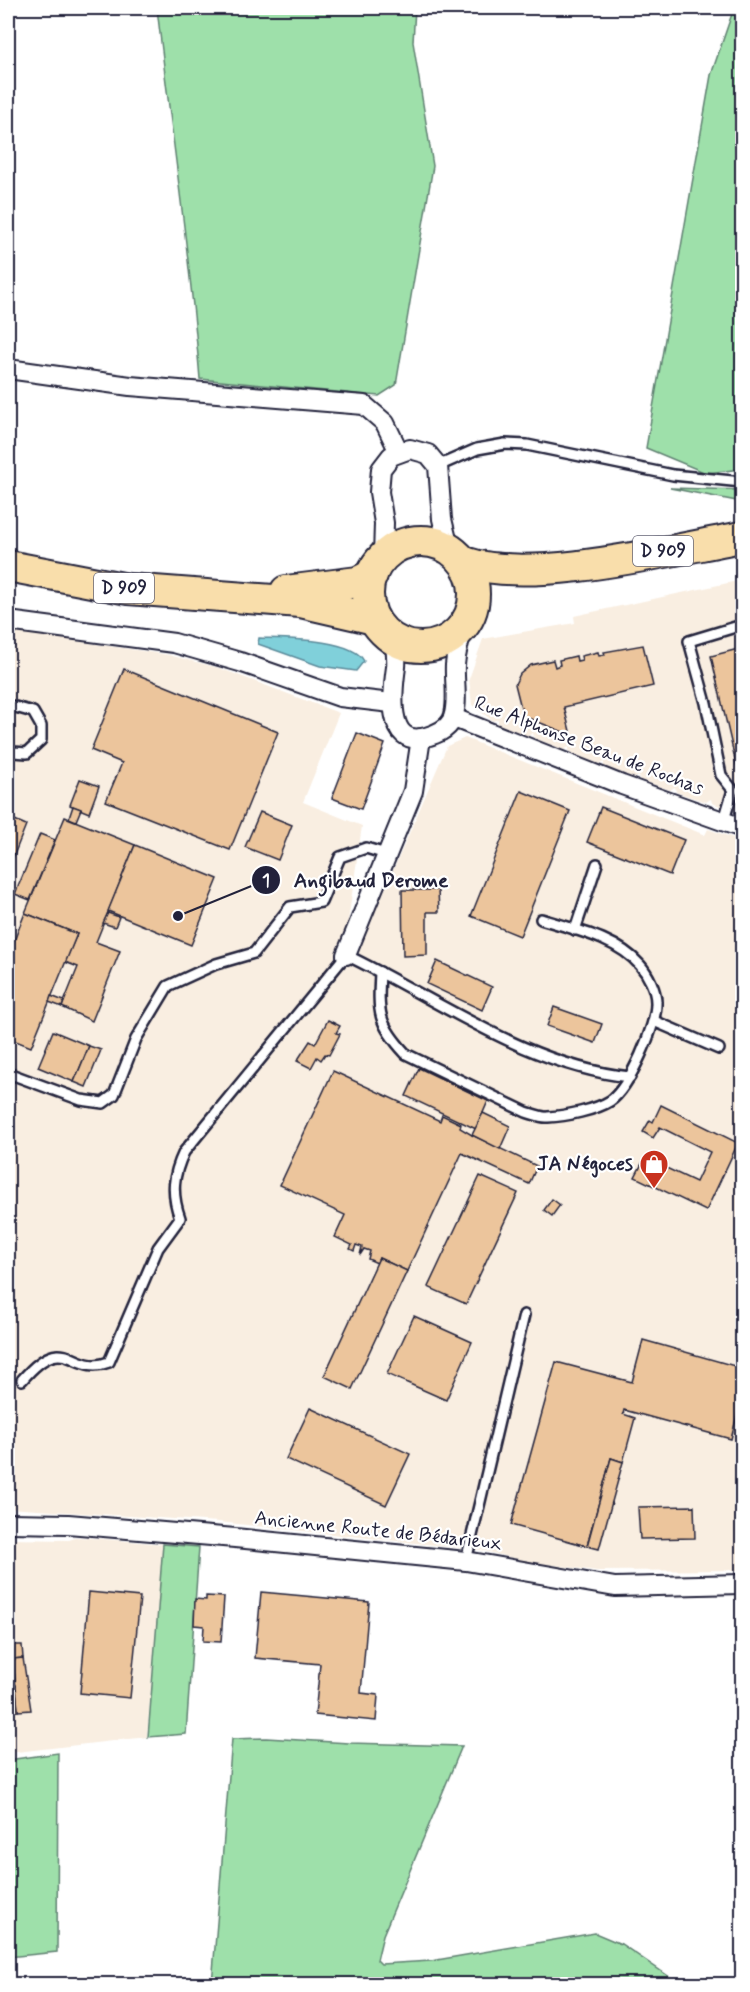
<svg xmlns="http://www.w3.org/2000/svg" width="750" height="1992" font-family="Mynerve,sans-serif">
	<style>
		.built { fill: #f9eee1 }
		.green { fill: #9ee0aa; stroke: #608172; stroke-width: 1.5 }
		.water { fill: #80d0da; stroke: #5a8a9a; stroke-width: 1.5 }
		.building { fill: #ecc59c; stroke: #22223b; stroke-width: 1.5 }
		.lines { fill: none; stroke-linecap: round; stroke-linejoin: round }
		.lane-casing { stroke: #22223b; stroke-width: 14 }
		.street-casing { stroke: #22223b; stroke-width: 22 }
		.primary-casing { stroke: #22223b; stroke-width: 34 }
		.lane { stroke: #fff; stroke-width: 9 }
		.street { stroke: #fff; stroke-width: 18 }
		.primary { stroke: #f9deab; stroke-width: 30 }
		.labels { text-anchor: middle; dominant-baseline: central; stroke-width: 4.5; stroke-linejoin: round; paint-order: stroke }
		.shield { fill: #fff; stroke: #646476; stroke-width: 1.5 }
		.shield-label { font-size: 18px; font-weight: bold; fill: #22223b }
		.street-label { font-size: 20px; fill: #22223b; stroke: #fff }
		.poi-label { font-size: 20px; font-weight: bold; fill: #22223b; stroke: #fff; text-anchor: end }
		.leader { fill: none; stroke: #22223b; stroke-width: 2 }
		.callout-dot { fill: #22223b; stroke: #fff; stroke-width: 2 }
		.mark-label { font-size: 18px; text-anchor: middle; font-weight: bold; fill: #fff }
		.callout-label { font-size: 21px; text-anchor: middle; font-weight: bold; fill: #22223b; stroke: #fff; stroke-width: 4.5; stroke-linejoin: round; paint-order: stroke }
	</style>
	<rect width="100%" height="100%" fill="#fff"/>
	<filter id="ink" filterUnits="userSpaceOnUse"><feTurbulence type="fractalNoise" baseFrequency=".0167" numOctaves="2"/><feDisplacementMap in="SourceGraphic" scale="12" xChannelSelector="R" yChannelSelector="G"/><feConvolveMatrix kernelMatrix="1 2 1 2 8 2 1 2 1" color-interpolation-filters="sRGB"/></filter>
	<g filter="url(#ink)">
		<!-- built -->
		<g class="built">
			<path d="M742 580V814L712 803 711 799 706 802 676 792 675 787 670 790 640 780 639 776 634 778 604 766V762L599 764 569 752V747L564 750 534 738 533 733 528 736 498 724V719L493 721 472 705 469 679 483 639 575 623 574 616Z"/>
			<path d="M8 631 169 655 219 668 339 713 303 802 362 826 347 928 366 933 447 746 465 738 705 835 708 829 742 841V1570L597 1571 524 1561 481 1550 219 1522 8 1508Z"/>
			<path d="M78 1537 163 1544 147 1737 8 1753V1539L69 1540Z"/>
		</g>
		<!-- green -->
		<g class="green">
			<path d="M157 8H415L413 42 433 166 396 385 379 396 200 379C190 254 171 131 157 8Z"/>
			<path d="M734 8H742V469L706 473 646 448 711 75Z"/>
			<path d="M670 488 742 490V502Z"/>
			<path d="M163 1544 199 1547 186 1734 148 1737Z"/>
			<path d="M266 1738 349 1743 462 1746 383 1935 377 1960 381 1964 431 1961 595 1933 621 1944 680 1984H212L232 1739Z"/>
			<path d="M58 1753 57 1952 8 1957V1760Z"/>
		</g>
		<!-- water -->
		<path class="water" d="M259 638C284 639 352 638 364 661L356 671 320 666 258 644Z"/>
		<!-- building -->
		<g class="building">
			<path d="M643 645 653 686 564 707 571 735 523 716 515 684 520 674 531 665 553 660 555 667 560 665 559 660 576 656 577 661 582 660 581 656 598 652 599 656 605 655 604 652Z"/>
			<path d="M742 648V771L738 772 711 656Z"/>
			<path d="M124 669 278 732 230 850 106 801 122 763 91 750Z"/>
			<path d="M357 733 385 744 361 809 332 798Z"/>
			<path d="M80 779 99 786 89 813 70 805Z"/>
			<path d="M521 791 570 811 520 936 471 916Z"/>
			<path d="M73 806 81 809 76 821 69 818Z"/>
			<path d="M601 807 684 840 670 875 587 842Z"/>
			<path d="M260 812 292 825 278 860 245 847Z"/>
			<path d="M8 817 26 825 8 870Z"/>
			<path d="M65 817 135 845 96 942 120 951 92 1021 62 1007 78 967 65 962 77 934 25 913Z"/>
			<path d="M40 834 55 840 30 900 15 894Z"/>
			<path d="M135 845 218 879 191 945 108 911Z"/>
			<path d="M402 890H438L439 912H427V955L403 956Z"/>
			<path d="M25 913 77 934 31 1047 8 1038V956Z"/>
			<path d="M108 913 119 917 115 927 103 923Z"/>
			<path d="M437 961 492 987 482 1010 427 984Z"/>
			<path d="M51 996 64 1001 62 1007 49 1002Z"/>
			<path d="M554 1007 602 1024 595 1043 547 1026Z"/>
			<path d="M328 1020 340 1026 336 1033 340 1034 329 1055 325 1054 321 1060 317 1057 311 1068 297 1061 310 1041 315 1044Z"/>
			<path d="M53 1031 89 1046 74 1082 38 1067Z"/>
			<path d="M89 1046 101 1050 86 1087 74 1082Z"/>
			<path d="M419 1068 488 1101 476 1129 406 1096Z"/>
			<path d="M333 1071 440 1121 442 1115 461 1124 460 1128 472 1135 537 1166 529 1184 462 1153 407 1271 379 1258 377 1263 368 1259 370 1251 364 1249 360 1255 362 1247 356 1245 354 1251 350 1249 352 1245 335 1237 345 1215 280 1185Z"/>
			<path d="M661 1105 738 1143 706 1211 635 1177 645 1158 696 1182 710 1152 660 1127 653 1138 643 1132 650 1120 653 1122Z"/>
			<path d="M483 1113 510 1126 500 1149 472 1135Z"/>
			<path d="M480 1176 518 1193 466 1304 428 1287Z"/>
			<path d="M552 1199 560 1205 552 1216 544 1210Z"/>
			<path d="M379 1258 407 1271 352 1389 324 1376Z"/>
			<path d="M414 1316 472 1342 446 1400 387 1374Z"/>
			<path d="M643 1340 742 1368V1396L731 1439 624 1410 623 1414 635 1418 623 1462 611 1458 587 1546 511 1525 556 1362 632 1382Z"/>
			<path d="M310 1408 410 1454 386 1505 286 1459Z"/>
			<path d="M611 1458 623 1462 599 1549 587 1546Z"/>
			<path d="M694 1506 695 1538 640 1539 638 1507Z"/>
			<path d="M89 1592 140 1597 130 1698 80 1693Z"/>
			<path d="M261 1592 369 1602 361 1693 378 1695 376 1721 315 1715 320 1664 255 1658Z"/>
			<path d="M206 1596 224 1597 221 1642 203 1641 204 1626 194 1625 195 1599 206 1600Z"/>
			<path d="M12 1645H22L23 1658 13 1659Z"/>
			<path d="M12 1645 16 1685 8 1686V1646Z"/>
			<path d="M23 1658 31 1710 18 1711 13 1659Z"/>
			<path d="M16 1685 18 1711 8 1712V1686Z"/>
		</g>
		<g class="lines">
			<!-- lane casing -->
			<g class="lane-casing">
				<g id="lane">
					<path d="M438 466 477 449 505 444 527 445 673 475 742 482"/>
					<path d="M8 705 33 712 41 726V740L27 753 13 752 8 749"/>
					<path d="M724 820 733 790 721 775 706 703 689 641 742 625"/>
					<path d="M575 930 597 864"/>
					<path d="M380 972C378 1012 377 1023 406 1054L526 1112C533 1114 542 1118 548 1117 566 1116 596 1110 610 1101 629 1088 657 1025 656 1002 656 990 648 974 640 965 617 938 573 929 541 919"/>
					<path d="M654 1021 719 1049"/>
					<path d="M8 1073 81 1100 103 1103 114 1095 136 1039 168 986 216 964 254 953 290 907 321 902 340 857 366 848 386 854"/>
					<path d="M22 1380C67 1327 71 1377 109 1362L158 1248 180 1218C171 1193 173 1175 184 1152L346 955C438 999 526 1066 630 1077"/>
					<path d="M466 1561 524 1315"/>
				</g>
			</g>
			<!-- street casing -->
			<g class="street-casing">
				<g id="street">
					<path d="M8 369 130 386 364 405 385 423 399 452"/>
					<path d="M383 557 384 523 379 492 381 469 391 456 410 449 428 454 438 466 442 519 449 548"/>
					<path d="M8 621 174 643 240 662 340 697 391 703"/>
					<path d="M395 640C395 649 397 659 396 667 393 688 385 749 426 737 436 734 447 730 452 720 459 706 454 681 455 665 456 651 460 639 464 625"/>
					<path d="M454 718 622 785 742 828"/>
					<path d="M346 955 413 791 421 738"/>
					<path d="M8 1523 68 1524 235 1538 466 1561 615 1587 742 1584"/>
				</g>
			</g>
			<!-- primary casing -->
			<g class="primary-casing">
				<g id="primary">
					<circle cx="421" cy="594" r="53"/>
					<path d="M464 562C532 585 670 550 742 537"/>
					<path d="M8 566 128 589 300 602 374 619"/>
					<path d="M286 591 358 582 372 575"/>
				</g>
			</g>
			<!-- lane -->
			<use href="#lane" class="lane"/>
			<!-- street -->
			<use href="#street" class="street"/>
			<!-- primary -->
			<use href="#primary" class="primary"/>
		</g>
	</g>
	<!-- icons -->
	<defs>
		<g id="shop-pin" transform="scale(1.5)"><path d="M0 17L-7.5 6A9.5 9.5 0 1 1 7.5 6Z" fill="#c8321e" stroke="#fff"/><path d="M-5-2.5h2.3a2.7 3.5 0 0 1 5.4 0H5L5.5 6h-11ZM-1.5-2.5h3a1.5 2.3 0 0 0-3 0Z" fill="#fff"/></g>
	</defs>
	<g fill-rule="evenodd">
		<use href="#shop-pin" x="654" y="1164"/>
	</g>
	<g class="labels">
		<!-- shield labels -->
		<g class="shield">
			<rect x="633" y="536" width="60" height="30" rx="4.5"/>
			<rect x="94" y="573" width="60" height="30" rx="4.5"/>
		</g>
		<g class="shield-label">
			<text x="663" y="551">D 909</text>
			<text x="124" y="588">D 909</text>
		</g>
		<!-- street labels -->
		<g class="street-label">
			<text transform="translate(589 746) rotate(21)">Rue Alphonse Beau de Rochas</text>
			<text transform="translate(378 1531) rotate(6)">Ancienne Route de Bédarieux</text>
		</g>
		<!-- poi labels -->
		<g class="poi-label">
			<text x="633" y="1164">JA Négoces</text>
		</g>
	</g>
	<!-- callouts -->
	<path class="leader" d="M178 916L266 880"/>
	<g class="callout-dot">
		<circle cx="178" cy="916" r="6"/>
		<circle cx="266" cy="880" r="15"/>
	</g>
	<g class="mark-label">
		<text x="266" y="886">1</text>
	</g>
	<g class="callout-label">
		<text x="371" y="887">Angibaud Derome</text>
	</g>
	<!-- margin -->
	<rect width="750" height="1992" fill="none" stroke="#fff" stroke-width="30"/>
	<rect x="15" y="15" width="720" height="1962" fill="none" stroke="#22223b" stroke-width="2" filter="url(#ink)"/>
</svg>
